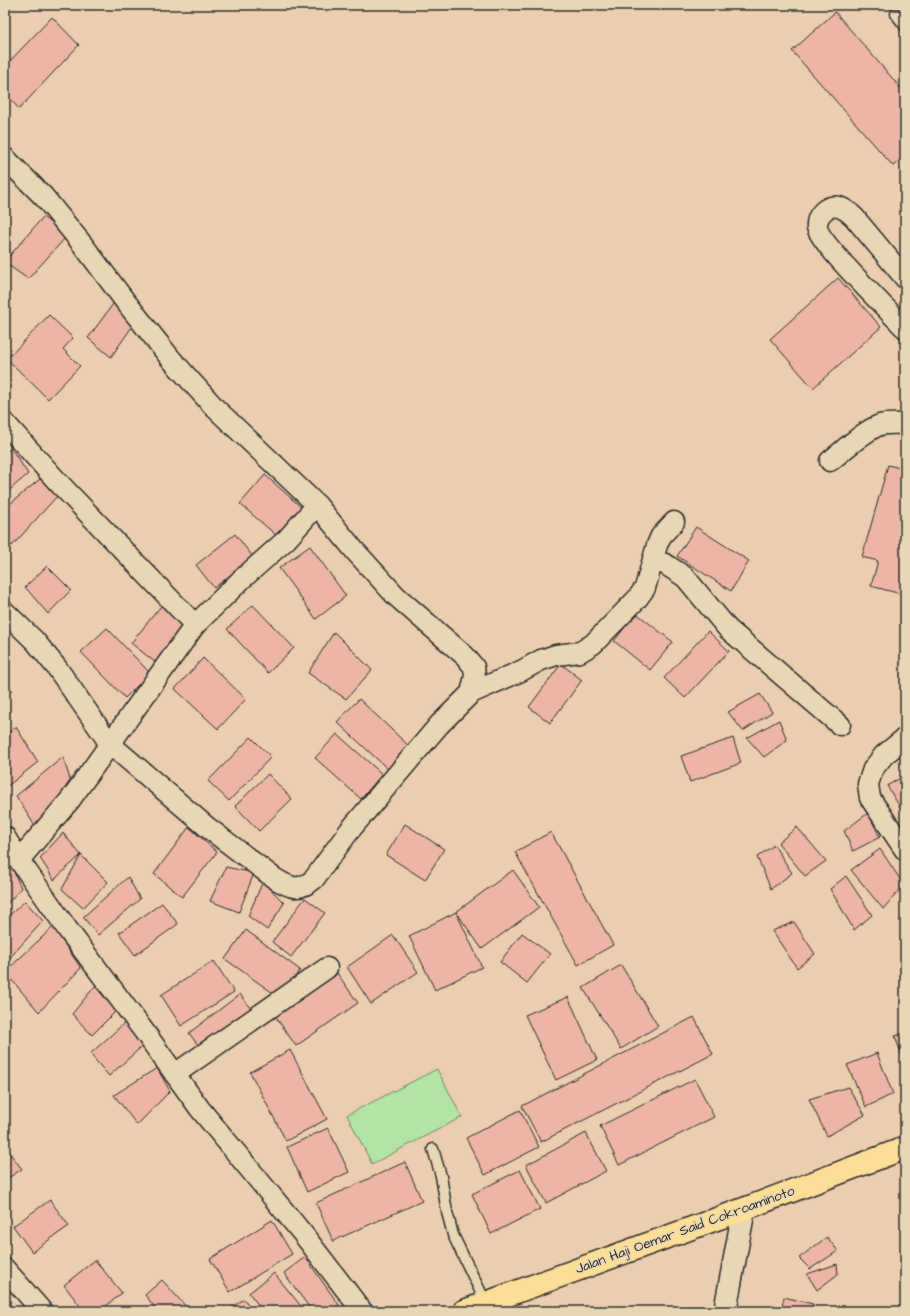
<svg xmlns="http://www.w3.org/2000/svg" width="910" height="1316" font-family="'Architects Daughter',sans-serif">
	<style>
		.green { fill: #b2e5a5; stroke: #6e8868 }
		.building { fill: #edb5a6; stroke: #2b2b2b }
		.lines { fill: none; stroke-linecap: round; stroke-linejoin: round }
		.service-casing { stroke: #2b2b2b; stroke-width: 13 }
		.minor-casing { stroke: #2b2b2b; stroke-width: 23 }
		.tertiary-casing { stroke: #2b2b2b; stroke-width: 25 }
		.trunk-casing { stroke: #2b2b2b; stroke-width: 25 }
		.service { stroke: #e8d7b4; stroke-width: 10 }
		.minor { stroke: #e8d7b4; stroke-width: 20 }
		.tertiary { stroke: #e8d7b4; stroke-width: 22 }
		.trunk { stroke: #fcde96; stroke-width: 22 }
		.labels { text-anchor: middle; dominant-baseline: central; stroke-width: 3; stroke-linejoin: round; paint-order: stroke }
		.street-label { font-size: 14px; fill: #2b2b2b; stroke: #e8d7b4 }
	</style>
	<rect width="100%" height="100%" fill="#ebceb0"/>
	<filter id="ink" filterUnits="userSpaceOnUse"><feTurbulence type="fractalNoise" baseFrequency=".025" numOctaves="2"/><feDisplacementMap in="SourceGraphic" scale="8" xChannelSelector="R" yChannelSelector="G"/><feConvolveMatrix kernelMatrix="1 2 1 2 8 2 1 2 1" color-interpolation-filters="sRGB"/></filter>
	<g filter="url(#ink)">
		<!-- green -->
		<path class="green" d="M437 1069 462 1117 372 1164 347 1115Z"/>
		<!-- building -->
		<g class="building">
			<path d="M835 12 905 93V156L893 166 792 51Z"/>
			<path d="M52 17 79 45 19 109 5 93V66Z"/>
			<path d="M43 217 67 236 28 279 5 263V261Z"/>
			<path d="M838 278 881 327 813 388 770 339Z"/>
			<path d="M116 300 136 321 111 357 88 338Z"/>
			<path d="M49 315 73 338 63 349 80 366 48 399 7 359Z"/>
			<path d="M11 448 28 474 5 494V454Z"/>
			<path d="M888 465 904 469 905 467V595L871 586 878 561 862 557Z"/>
			<path d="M265 475 301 507 276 535 240 504Z"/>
			<path d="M40 479 58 495 12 546 5 540V508Z"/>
			<path d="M696 527 749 561 731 591 677 556Z"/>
			<path d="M235 534 253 557 214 588 196 565Z"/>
			<path d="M310 546 346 596 316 619 279 568Z"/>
			<path d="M47 566 71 590 48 614 25 587Z"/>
			<path d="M253 605 294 648 268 673 227 629Z"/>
			<path d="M161 606 186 626 156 663 131 643Z"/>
			<path d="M636 613 673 642 650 670 614 641Z"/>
			<path d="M107 628 150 673 125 698 81 652Z"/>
			<path d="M708 631 729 651 685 698 664 678Z"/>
			<path d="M334 632 372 670 346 699 308 673Z"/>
			<path d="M203 658 246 699 218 729 175 689Z"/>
			<path d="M561 664 582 680 550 723 529 707Z"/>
			<path d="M5 681 12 690 5 695Z"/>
			<path d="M760 694 772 712 743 731 728 712Z"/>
			<path d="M359 699 411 748 390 771 337 722Z"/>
			<path d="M779 720 787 740 764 757 747 738Z"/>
			<path d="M16 727 38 762 5 788V736Z"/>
			<path d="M337 734 382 774 361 799 315 758Z"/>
			<path d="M251 737 271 757 229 801 208 781Z"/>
			<path d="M733 738 741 763 690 782 681 756Z"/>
			<path d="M63 757 74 792 35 826 16 796Z"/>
			<path d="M268 774 292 799 259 831 235 806Z"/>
			<path d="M905 775V815L887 786Z"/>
			<path d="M868 813 880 837 853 851 844 831Z"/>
			<path d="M405 824 444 849 425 880 386 855Z"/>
			<path d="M189 827 217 852 182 897 154 874Z"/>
			<path d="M797 827 826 861 805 876 778 843Z"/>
			<path d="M551 832 613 945 578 965 515 852Z"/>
			<path d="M63 833 81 855 54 880 40 858Z"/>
			<path d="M774 845 792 873 771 889 757 857Z"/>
			<path d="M880 849 904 885 883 909 851 870Z"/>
			<path d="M81 855 108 882 83 908 62 889Z"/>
			<path d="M7 856 21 888 5 906V858Z"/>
			<path d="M226 867 254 873 239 912 210 901Z"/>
			<path d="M513 870 539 907 482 949 456 912Z"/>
			<path d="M846 876 872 915 854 930 830 889Z"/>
			<path d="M128 877 140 899 98 935 83 917Z"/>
			<path d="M263 881 284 903 267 930 248 916Z"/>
			<path d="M305 898 325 913 291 957 272 942Z"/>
			<path d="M25 901 43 921 5 963V919Z"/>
			<path d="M162 903 178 924 135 955 119 933Z"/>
			<path d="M456 912 482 967 435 990 409 936Z"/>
			<path d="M794 922 815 954 797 968 772 931Z"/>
			<path d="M53 927 81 968 39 1012 5 972Z"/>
			<path d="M246 930 300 970 280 998 225 959Z"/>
			<path d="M522 933 550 954 527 983 500 962Z"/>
			<path d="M393 935 418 972 371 1004 347 967Z"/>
			<path d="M214 961 234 992 181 1026 161 995Z"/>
			<path d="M621 965 658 1026 621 1049 583 988Z"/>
			<path d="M335 970 358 1003 296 1046 273 1013Z"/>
			<path d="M95 986 116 1011 92 1035 72 1014Z"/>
			<path d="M240 994 260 1022 209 1060 189 1033Z"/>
			<path d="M568 997 597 1060 556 1080 525 1015Z"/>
			<path d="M694 1017 713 1054 541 1142 522 1106Z"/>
			<path d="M129 1019 148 1041 109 1076 90 1054Z"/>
			<path d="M905 1033V1065L895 1036Z"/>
			<path d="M290 1050 327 1119 286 1141 250 1072Z"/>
			<path d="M877 1053 893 1094 866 1107 847 1065Z"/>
			<path d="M157 1068 170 1091 137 1125 114 1095Z"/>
			<path d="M695 1079 714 1117 619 1165 600 1126Z"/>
			<path d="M848 1087 865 1115 827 1136 809 1099Z"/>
			<path d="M520 1110 539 1147 485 1175 466 1138Z"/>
			<path d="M328 1128 349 1172 307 1192 287 1147Z"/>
			<path d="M586 1133 606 1171 546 1203 526 1165Z"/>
			<path d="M5 1147 22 1169 5 1180Z"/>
			<path d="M405 1162 422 1201 333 1241 316 1203Z"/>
			<path d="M520 1170 540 1209 491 1234 472 1194Z"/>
			<path d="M50 1200 69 1226 32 1252 13 1226Z"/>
			<path d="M272 1220 292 1254 230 1292 210 1259Z"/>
			<path d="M827 1237 838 1251 810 1269 799 1258Z"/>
			<path d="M305 1257 339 1305 331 1311H312L284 1273Z"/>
			<path d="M95 1260 122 1293 100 1311H84L64 1285Z"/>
			<path d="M837 1264 838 1274 817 1290 807 1274Z"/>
			<path d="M274 1273 305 1311H263L249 1293Z"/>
			<path d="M162 1280 190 1311H158L145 1295Z"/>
			<path d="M784 1297 813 1304 811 1311H781Z"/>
			<path d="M244 1299 253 1311H226Z"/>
		</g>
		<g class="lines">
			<!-- service casing -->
			<g class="service-casing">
				<g id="service">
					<path d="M896 14 905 26"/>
					<path d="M433 1149 441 1176 447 1212 453 1235 486 1303"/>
				</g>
			</g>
			<!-- minor casing -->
			<g class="minor-casing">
				<g id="minor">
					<path d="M5 158 44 197 83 245 125 301 171 359 215 408 317 505 355 551 396 596 465 656 474 667 475 676 471 693 439 725 350 830 314 879C299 892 290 888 274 878L207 827 110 744 57 668 35 641 5 612"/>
					<path d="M905 278 854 217C849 212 845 209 839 207 827 204 816 215 817 227 819 243 890 312 905 328"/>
					<path d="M5 423 57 481 195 625"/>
					<path d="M830 461C843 451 865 430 880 425 888 423 897 424 905 424"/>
					<path d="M317 505 287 539 242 579 195 625 70 800 19 860 68 930 146 1034 200 1109 303 1234 362 1311"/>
					<path d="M653 561 665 564 685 577 728 629 840 725"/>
					<path d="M471 693 521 671 541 660 556 655 580 652 593 644 637 599 645 588 657 545 661 536 674 522"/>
					<path d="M905 738 884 755 873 769 868 784 870 798 905 850"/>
					<path d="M5 837 19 860"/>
					<path d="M175 1074 327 968"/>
					<path d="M5 1269 42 1311"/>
				</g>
			</g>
			<!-- tertiary casing -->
			<g class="tertiary-casing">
				<path id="tertiary" d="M725 1311 744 1209"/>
			</g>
			<!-- trunk casing -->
			<g class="trunk-casing">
				<path id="trunk" d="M464 1311 744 1209 905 1148"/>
			</g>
			<!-- service -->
			<use href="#service" class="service"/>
			<!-- minor -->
			<use href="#minor" class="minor"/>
			<!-- tertiary -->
			<use href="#tertiary" class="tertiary"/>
			<!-- trunk -->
			<use href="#trunk" class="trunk"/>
		</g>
	</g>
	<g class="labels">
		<!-- street labels -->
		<g class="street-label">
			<text transform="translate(685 1230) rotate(-20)">Jalan Haji Oemar Said Cokroaminoto</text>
		</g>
	</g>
	<!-- margin -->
	<rect width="910" height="1316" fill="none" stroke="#e8d7b4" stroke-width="20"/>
	<rect x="10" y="10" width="890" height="1296" fill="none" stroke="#2b2b2b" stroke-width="1.5" filter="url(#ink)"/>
</svg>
